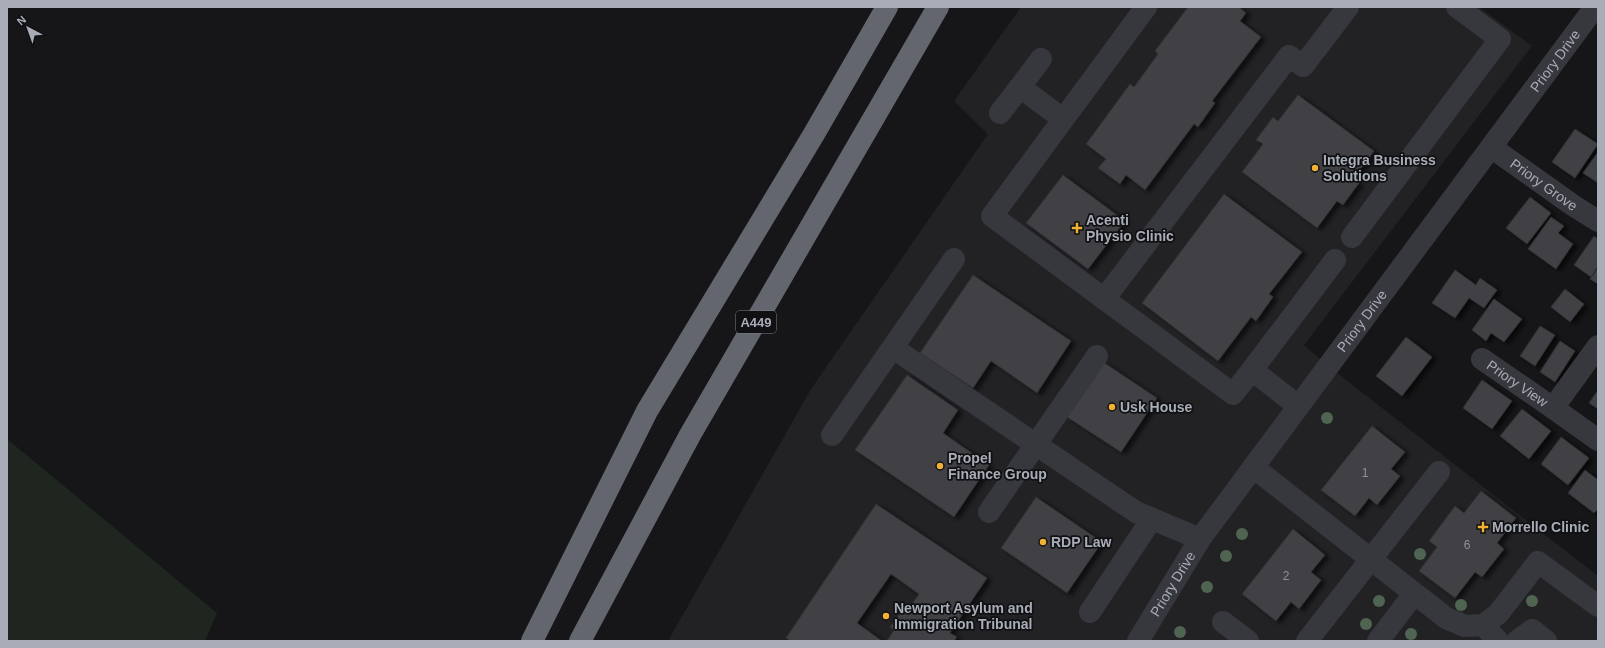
<svg xmlns="http://www.w3.org/2000/svg" width="1605" height="648" font-family="Arial,sans-serif">
	<style>
		.built { fill: #222225 }
		.green { fill: #1e261f }
		.building { fill: #404145; stroke: #303034; filter: url(#shadow) }
		.lines { fill: none; stroke-linecap: round; stroke-linejoin: round }
		.minor { stroke: #37383d; stroke-width: 22 }
		.highway { stroke: #63666e; stroke-width: 22 }
		.tree { fill: #506452 }
		.poi-dot { fill: #f2b134; stroke: #111113; stroke-width: 1.5 }
		.labels { text-anchor: middle; dominant-baseline: central; stroke-width: 3.5; stroke-linejoin: round; paint-order: stroke }
		.number-label { font-size: 12px; fill: #8e929b }
		.shield { fill: #111113; stroke: #7b7e86; stroke-width: 1 }
		.shield-label { font-size: 13px; font-weight: bold; fill: #a8adb8 }
		.street-label { font-size: 14px; fill: #a8adb8; stroke: #111113 }
		.poi-label { font-size: 14px; font-weight: bold; fill: #a8adb8; stroke: #111113; text-anchor: start }
	</style>
	<defs>
		<filter id="shadow"><feDropShadow dx="4.5" dy="2.5" stdDeviation="2" flood-color="#0009"/></filter>
	</defs>
	<rect width="100%" height="100%" fill="#161618"/>
	<!-- built -->
	<path class="built" d="M1021 7H1479L1532 46 1304 345 1328 366 1598 576V641H668L811 389 988 134 954 101Z"/>
	<!-- green -->
	<path class="green" d="M7 439 217 613 205 641H7Z"/>
	<!-- building -->
	<g class="building">
		<path d="M1188 7H1239L1246 13 1240 21 1261 37 1212 101 1215 103 1198 127 1194 124 1145 190 1126 175 1120 184 1098 168 1106 159 1086 144 1130 84 1134 87 1158 54 1155 51Z"/>
		<path d="M1298 95 1374 151 1353 179 1359 183 1343 205 1337 201 1317 228 1242 172 1263 144 1256 140 1273 117 1278 121Z"/>
		<path d="M1575 129 1598 144 1575 178 1552 162Z"/>
		<path d="M1598 152V183L1583 173Z"/>
		<path d="M1063 175 1125 221 1088 269 1026 223Z"/>
		<path d="M1224 194 1302 252 1269 294 1273 297 1256 321 1251 317 1218 361 1142 303Z"/>
		<path d="M1530 197 1551 213 1527 244 1506 228Z"/>
		<path d="M1551 217 1564 226 1558 233 1573 244 1556 269 1528 249Z"/>
		<path d="M1594 236 1598 239V266L1591 277 1574 265Z"/>
		<path d="M1598 268V284L1590 279Z"/>
		<path d="M1455 270 1476 285 1480 278 1497 290 1484 308 1469 298 1455 318 1432 303Z"/>
		<path d="M973 275 1071 341 1037 393 991 361 973 388 920 353Z"/>
		<path d="M1565 289 1584 304 1570 322 1551 307Z"/>
		<path d="M1494 299 1522 319 1504 342 1491 333 1486 341 1472 330Z"/>
		<path d="M1540 326 1555 335 1535 366 1520 356Z"/>
		<path d="M1406 337 1432 357 1402 396 1376 376Z"/>
		<path d="M1560 341 1575 351 1555 382 1540 372Z"/>
		<path d="M1103 362 1157 398 1121 452 1067 417Z"/>
		<path d="M907 375 958 410 943 433 989 465 954 517 855 450Z"/>
		<path d="M1482 380 1512 401 1492 429 1463 408Z"/>
		<path d="M1598 390V409L1589 403Z"/>
		<path d="M1522 409 1551 431 1529 459 1500 436Z"/>
		<path d="M1372 426 1405 452 1391 469 1400 476 1377 505 1369 498 1355 516 1321 490Z"/>
		<path d="M1561 437 1589 458 1568 485 1541 464Z"/>
		<path d="M1585 470 1598 480V509L1594 513 1568 493Z"/>
		<path d="M1481 491 1516 518 1497 543 1504 549 1482 577 1475 572 1455 598 1419 571 1437 547 1429 541 1455 506 1464 513Z"/>
		<path d="M1036 497 1102 542 1067 593 1001 548Z"/>
		<path d="M876 504 987 578 950 633 957 637 954 641H887L894 630 890 627 906 605 910 607 919 594 891 574 857 623 882 641H791L786 638Z"/>
		<path d="M1293 529 1325 555 1311 572 1321 580 1299 609 1291 602 1276 621 1242 594Z"/>
	</g>
	<g class="lines">
		<!-- minor -->
		<g class="minor">
			<path d="M1146 7 992 216 1233 394 1252 370 1298 406"/>
			<path d="M1020 87 1041 59"/>
			<path d="M1000 113 1020 87 1063 119"/>
			<path id="s1" d="M1491 147 1574 206 1598 221"/>
			<path d="M1352 237 1500 39 1457 7"/>
			<path d="M1104 299 1289 56 1303 66 1348 7"/>
			<path d="M1598 346 1553 408 1598 440"/>
			<path d="M893 348 1136 512 1200 539"/>
			<path id="s2" d="M1482 359 1553 408"/>
			<path d="M1252 370 1335 260"/>
			<path d="M832 435 954 259"/>
			<path d="M1253 467 1446 618 1465 626 1483 625 1498 614 1538 562 1598 606"/>
			<path d="M989 512 1097 356"/>
			<path d="M1090 612 1151 520"/>
			<path d="M1223 622 1248 641"/>
			<path d="M1483 625 1498 641"/>
			<path id="s3" d="M1138 641 1200 539 1595 7"/>
			<path d="M1307 641 1439 472"/>
			<path d="M1378 641 1414 594"/>
			<path d="M1517 641 1532 630 1546 641"/>
		</g>
		<!-- highway -->
		<g class="highway">
			<path d="M532 641 647 411 814 134 887 7"/>
			<path d="M580 641 690 435 938 7"/>
		</g>
	</g>
	<!-- trees -->
	<g class="tree">
		<circle cx="1327" cy="418" r="6"/>
		<circle cx="1242" cy="534" r="6"/>
		<circle cx="1420" cy="554" r="6"/>
		<circle cx="1226" cy="556" r="6"/>
		<circle cx="1207" cy="587" r="6"/>
		<circle cx="1379" cy="601" r="6"/>
		<circle cx="1532" cy="601" r="6"/>
		<circle cx="1461" cy="605" r="6"/>
		<circle cx="1366" cy="624" r="6"/>
		<circle cx="1180" cy="632" r="6"/>
		<circle cx="1411" cy="634" r="6"/>
	</g>
	<!-- markers -->
	<g class="poi-dot">
		<circle cx="1315" cy="168" r="4"/>
		<path d="M1075 222h4v4h4v4h-4v4h-4v-4h-4v-4h4z"/>
		<circle cx="1112" cy="407" r="4"/>
		<circle cx="940" cy="466" r="4"/>
		<path d="M1481 521h4v4h4v4h-4v4h-4v-4h-4v-4h4z"/>
		<circle cx="1043" cy="542" r="4"/>
		<circle cx="886" cy="616" r="4"/>
	</g>
	<g class="labels">
		<!-- number labels -->
		<g class="number-label">
			<text x="1365" y="473">1</text>
			<text x="1467" y="545">6</text>
			<text x="1286" y="576">2</text>
		</g>
		<!-- shield labels -->
		<rect class="shield" x="736" y="311" width="40" height="22" rx="3"/>
		<g class="shield-label">
			<text x="756" y="322">A449</text>
		</g>
		<!-- street labels -->
		<g class="street-label">
			<text stroke="none"><textPath href="#s3" startOffset="715">Priory Drive</textPath></text>
			<text stroke="none"><textPath href="#s1" startOffset="65">Priory Grove</textPath></text>
			<text stroke="none"><textPath href="#s3" startOffset="391">Priory Drive</textPath></text>
			<text stroke="none"><textPath href="#s2" startOffset="43">Priory View</textPath></text>
			<text stroke="none"><textPath href="#s3" startOffset="67">Priory Drive</textPath></text>
		</g>
		<!-- poi labels -->
		<g class="poi-label">
			<text x="1323" y="160">Integra Business<tspan x="1323" dy="16">Solutions</tspan></text>
			<text x="1086" y="220">Acenti<tspan x="1086" dy="16">Physio Clinic</tspan></text>
			<text x="1120" y="407">Usk House</text>
			<text x="948" y="458">Propel<tspan x="948" dy="16">Finance Group</tspan></text>
			<text x="1492" y="527">Morrello Clinic</text>
			<text x="1051" y="542">RDP Law</text>
			<text x="894" y="608">Newport Asylum and<tspan x="894" dy="16">Immigration Tribunal</tspan></text>
		</g>
	</g>
	<!-- border -->
	<rect width="1605" height="648" fill="none" stroke="#a8adb8" stroke-width="16"/>
	<!-- north arrow -->
	<g transform="translate(28 28) rotate(319)" stroke="#111113" stroke-width="3" paint-order="stroke">
	<path d="M0-3L7 15L0 10L-7 15Z" fill="#a8adb8"/>
	<text y="-6" font-size="11" font-weight="bold" text-anchor="middle" fill="#a8adb8">N</text>
	</g>
</svg>
